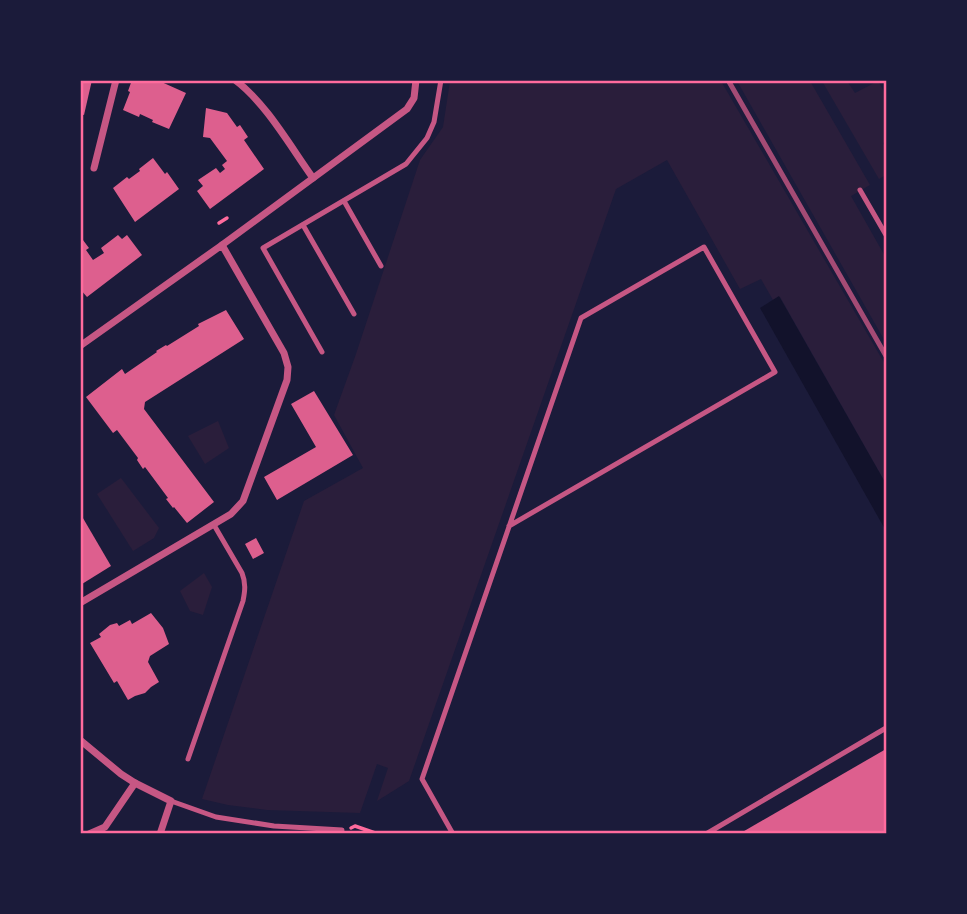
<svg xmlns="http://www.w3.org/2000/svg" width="967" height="914" font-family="Overpass,sans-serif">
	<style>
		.green { fill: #2a1e3b }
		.water { fill: #12122b }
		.building { fill: #dd5f8e }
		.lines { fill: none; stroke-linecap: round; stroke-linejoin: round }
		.path { stroke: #ff6b9d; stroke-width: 3.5 }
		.service { stroke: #c65784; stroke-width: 5 }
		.minor { stroke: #c65784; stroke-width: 7 }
		.rail { stroke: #a44b75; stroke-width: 5 }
		.neatline { fill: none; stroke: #ff6b9d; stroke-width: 2.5 }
	</style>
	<rect width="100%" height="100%" fill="#1b1b3a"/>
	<!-- green -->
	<g class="green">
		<path d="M450 81H721L886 366V484L780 297 773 300 761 279 740 289 667 160 616 189 409 781 377 801 388 768 377 764 360 813 267 810 228 805 202 799 304 501 363 468 334 415 356 354 420 160 443 127Z"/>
		<path d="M737 81H810L870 185 851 196 886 258V343Z"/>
		<path d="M822 81H847L855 93 878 81 886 95V141L883 143 886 149V175L879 179Z"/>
		<path d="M218 421 229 448 205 464 188 436Z"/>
		<path d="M121 478 159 528 154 538 133 551 97 494Z"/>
		<path d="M204 573 212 587 203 615 190 611 180 591Z"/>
	</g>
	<!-- water -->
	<path class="water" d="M779 296 886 484V531L760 308Z"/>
	<!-- building -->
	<g class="building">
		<path d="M80 80H92L84 115 80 114Z"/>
		<path d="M132 80H157L186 93 169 129 152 122 153 120 140 114 139 117 123 110 130 92 128 91Z"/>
		<path d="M206 108 227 113 237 127 240 125 248 137 244 140 264 169 210 209 197 191 203 186 198 180 216 168 220 173 225 169 222 165 227 161 210 138 203 137Z"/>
		<path d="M153 158 165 174 167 172 179 189 135 222 113 188 127 177 129 179 140 171 139 169Z"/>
		<path d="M118 235 122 239 127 235 142 255 87 297 80 289V236L89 248 86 250 93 260 104 253 101 248Z"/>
		<path d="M226 310 244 339 145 402 144 409 214 502 187 523 174 507 173 508 166 499 168 498 145 467 143 469 137 460 138 458 117 430 113 433 86 397 122 369 125 374 157 352 156 351 166 345 167 346 199 326 198 324Z"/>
		<path d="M314 391 353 455 277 500 264 477 316 447 291 404Z"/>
		<path d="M80 513 111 566 82 584 80 580Z"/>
		<path d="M256 538 264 553 253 559 245 544Z"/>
		<path d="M151 613 163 628 169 644 150 656 148 662 159 682 151 687 145 693 135 696 128 700 117 681 114 683 90 643 101 637 99 634 110 625 117 623 119 626 130 620 132 624Z"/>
		<path d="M886 749V834H739Z"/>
	</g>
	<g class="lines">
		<!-- path -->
		<g class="path">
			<path d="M219 223 227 218"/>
			<path d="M351 828 355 826 378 834"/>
		</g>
		<!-- service -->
		<g class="service">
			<path d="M860 190 886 235"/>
			<path d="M344 201 381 266"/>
			<path d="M303 225 354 314"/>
			<path d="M322 352 263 248 406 164 427 138 434 122 441 80"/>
			<path d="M188 759 243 601C245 591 246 583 242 573L214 525"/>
			<path d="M171 801 216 817 274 826 342 830 341 834"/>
			<path d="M453 834 422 779 581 318 704 247 775 372 509 526"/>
			<path d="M706 834 886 728"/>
		</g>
		<!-- minor -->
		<g class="minor">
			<path d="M235 80C266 103 290 146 313 178"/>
			<path d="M94 168 116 80"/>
			<path d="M222 245 407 109 414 98 416 80"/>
			<path d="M80 346 222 245 284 353 288 367 287 380 243 501 231 514 80 603"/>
			<path d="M80 740 121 774 135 783 171 801 160 834"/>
			<path d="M89 834 105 827 135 783"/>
		</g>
		<!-- rail -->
		<path class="rail" d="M728 80 886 356"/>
	</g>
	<!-- border -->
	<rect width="967" height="914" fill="none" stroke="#1b1b3a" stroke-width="164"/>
	<rect x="82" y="82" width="803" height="750" class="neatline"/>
</svg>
